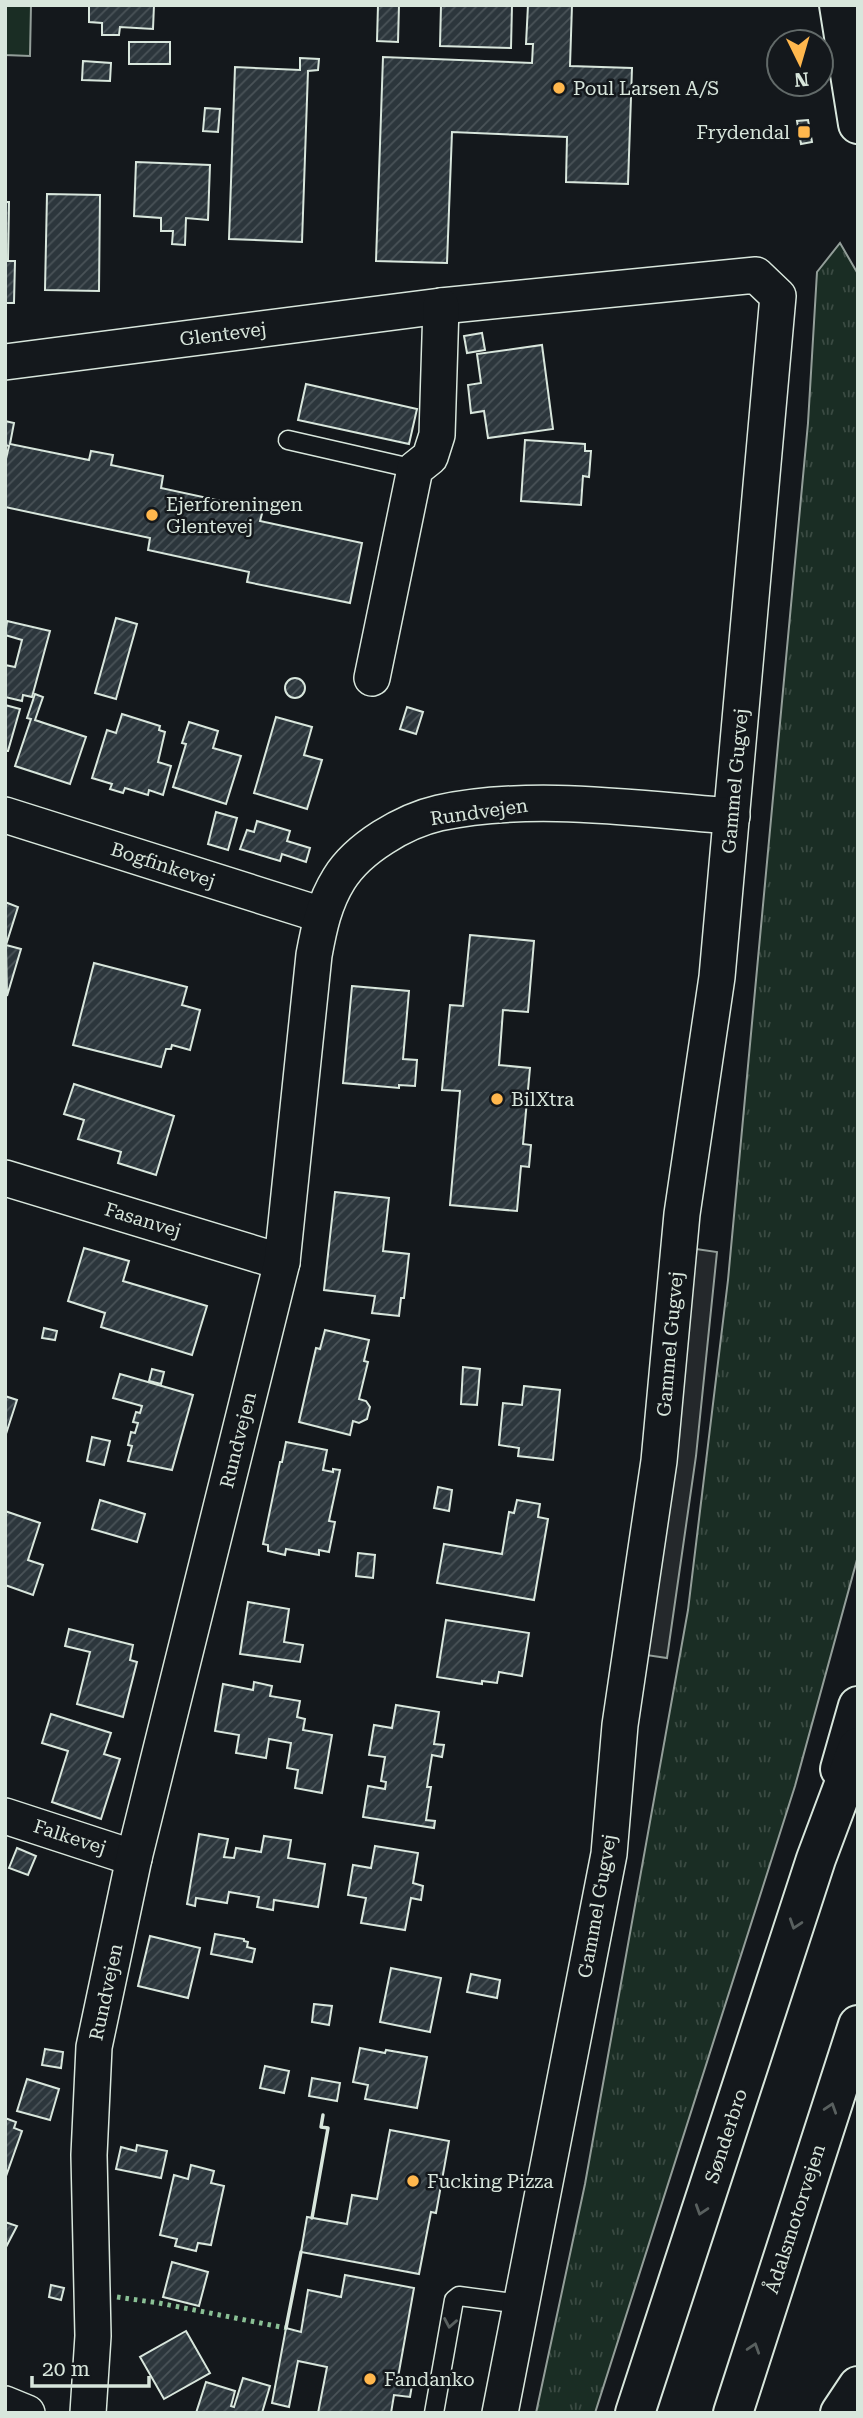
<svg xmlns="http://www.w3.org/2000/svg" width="863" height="2418" font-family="'Roboto Serif',serif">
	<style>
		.grass { fill: url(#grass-tufts); stroke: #939e99; stroke-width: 2 }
		.green { fill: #1a2d24; stroke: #939e99; stroke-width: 2 }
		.parking { fill: #24282b; stroke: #939e99; stroke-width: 2 }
		.building { fill: url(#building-hatch); stroke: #d8e6dc; stroke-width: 2 }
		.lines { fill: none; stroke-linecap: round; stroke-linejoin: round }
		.lane-casing { stroke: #d8e6dc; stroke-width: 21 }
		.street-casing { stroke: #d8e6dc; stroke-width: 38 }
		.secondary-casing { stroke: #d8e6dc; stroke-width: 42 }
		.highway-casing { stroke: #d8e6dc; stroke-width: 42 }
		.lane { stroke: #14181c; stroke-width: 18 }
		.street { stroke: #14181c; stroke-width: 35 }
		.secondary { stroke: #14181c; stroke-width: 38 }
		.highway { stroke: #14181c; stroke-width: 38 }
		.hedge { stroke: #8ac095; stroke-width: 5; stroke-dasharray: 3.5 5; stroke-linecap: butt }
		.wall { stroke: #d8e6dc; stroke-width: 3.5 }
		.oneway { stroke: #59605f }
		.poi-dot { fill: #ffb74d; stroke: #14181c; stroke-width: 2.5 }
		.labels { text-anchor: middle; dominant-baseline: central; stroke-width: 5; stroke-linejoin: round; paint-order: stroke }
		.poi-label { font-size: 19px; fill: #d8e6dc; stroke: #14181c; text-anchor: start }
		.street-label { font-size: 19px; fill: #d8e6dc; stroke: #14181c }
	</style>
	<defs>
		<pattern id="grass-tufts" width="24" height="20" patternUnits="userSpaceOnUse" patternTransform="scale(1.75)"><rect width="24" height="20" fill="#1a2d24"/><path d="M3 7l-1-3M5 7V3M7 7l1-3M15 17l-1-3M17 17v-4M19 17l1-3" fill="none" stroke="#3b4b43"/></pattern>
		<pattern id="building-hatch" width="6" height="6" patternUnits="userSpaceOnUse" patternTransform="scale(1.75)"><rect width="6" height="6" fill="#2c363c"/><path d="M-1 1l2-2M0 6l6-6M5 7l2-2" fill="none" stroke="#4a5358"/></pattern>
	</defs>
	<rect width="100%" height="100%" fill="#14181c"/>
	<!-- grass -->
	<path class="grass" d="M840 243 858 274V1556L795 1786 595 2413H536L585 2184 688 1610 728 1280 808 423 817 272Z"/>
	<!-- green -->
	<path class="green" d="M5 5H31L30 56 5 55Z"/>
	<!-- parking -->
	<path class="parking" d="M696 1249 717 1252 696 1456 667 1658 646 1655Z"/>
	<!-- building -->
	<g class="building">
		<path d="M89 5H154L153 29 120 27 119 35H102V23L89 22Z"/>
		<path d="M378 5H399L398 42 377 41Z"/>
		<path d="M441 5H512L511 48 440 46Z"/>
		<path d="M528 5H572L570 66 632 68 628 184 566 182 567 137 452 132 447 263 376 261 383 57 532 63 533 44H526Z"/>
		<rect x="129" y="42" width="41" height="22"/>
		<path d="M300 58 319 59 318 70 308 71 302 242 229 239 235 67 300 70Z"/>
		<path d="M83 61 111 63 110 81 82 80Z"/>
		<path d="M205 108 220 109 218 132 203 131Z"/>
		<path d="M808 120 812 142 801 144 797 121Z"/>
		<path d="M136 162 210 165 208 220 186 218 185 245 172 244 173 231H161V218L134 216Z"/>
		<path d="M47 194 100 195 99 291 45 290Z"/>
		<path d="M5 202H9L8 261H15L14 303H5Z"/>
		<path d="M482 333 485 350 467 353 464 336Z"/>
		<path d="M542 345 553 429 488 438 484 411 471 413 468 385 481 383 477 354Z"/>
		<path d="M306 384 417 409 409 444 298 420Z"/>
		<path d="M5 421 14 423 10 444 89 460 91 451 113 455 111 465 163 476 161 488 263 510 260 521 362 543 350 603 247 582 249 572 148 550 150 538 5 507V463L9 446 5 445Z"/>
		<path d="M525 440 585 444V451H591L589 477 583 476 581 505 521 501Z"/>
		<path d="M116 618 137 624 116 699 95 693Z"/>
		<path d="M7 621 50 631 32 697 23 695 22 701 5 697V665L15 667 22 640 5 635Z"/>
		<circle cx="295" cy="688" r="10"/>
		<path d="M35 694 43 697 35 720 86 737 70 784 15 766 31 719 27 718Z"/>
		<path d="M5 705 20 709 8 751H5Z"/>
		<path d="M407 707 423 712 416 734 400 729Z"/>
		<path d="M122 714 160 726 159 730 165 732 158 762 171 766 163 795 149 790 148 795 125 788 123 793 110 789 112 784 92 778 107 730 116 733Z"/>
		<path d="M276 717 312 727 304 755 322 760 307 809 254 793Z"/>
		<path d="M189 722 218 731 213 748 241 756 226 804 173 787 186 744 182 743Z"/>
		<path d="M216 812 237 818 228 850 208 844Z"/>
		<path d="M257 821 290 831 287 841 310 848 306 862 282 854 280 861 240 849 247 830 254 832Z"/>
		<path d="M5 902 18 907 6 945 21 949 7 996Z"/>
		<path d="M470 935 534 941 528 1012 503 1010 499 1065 530 1068 523 1144 531 1145 529 1167 521 1166 517 1211 450 1205 460 1091 442 1090 450 1005 463 1006Z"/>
		<path d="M94 963 187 987 182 1005 200 1010 190 1050 172 1045 171 1049H166L161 1067 73 1045Z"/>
		<path d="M352 986 409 991 403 1059 417 1060 415 1086 399 1085V1088L343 1083Z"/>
		<path d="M74 1084 174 1116 156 1175 118 1163 121 1152 78 1139 84 1120 64 1114Z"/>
		<path d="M335 1192 389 1198 383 1251 409 1254 404 1298H401L399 1316 372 1313 375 1296 324 1290Z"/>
		<path d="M84 1248 129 1261 123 1281 207 1306 192 1355 101 1327 105 1313 68 1301Z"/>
		<path d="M44 1328 57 1331 55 1340 42 1338Z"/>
		<path d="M325 1330 369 1340 364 1361 368 1362 359 1399 366 1401 370 1407 367 1419 359 1423 353 1421 350 1435 299 1422 316 1348 320 1349Z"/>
		<path d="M463 1367 480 1369 477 1405 461 1404Z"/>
		<path d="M152 1369 164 1372 161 1384 149 1381Z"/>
		<path d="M120 1374 193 1395 172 1470 128 1461 132 1446 128 1445 131 1432 135 1433 138 1423 133 1422 136 1412 140 1413 142 1406 113 1398Z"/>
		<path d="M524 1386 560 1390 553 1460 518 1456 519 1448 499 1445 503 1403 522 1405Z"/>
		<path d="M5 1396 17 1400 5 1437Z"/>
		<path d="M92 1437 110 1441 104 1465 87 1461Z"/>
		<path d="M286 1442 327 1450 323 1470 333 1472V1469L340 1470 329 1521 335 1522 329 1552 319 1550V1555L286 1549 285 1555 268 1551V1545L263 1544 280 1462H282Z"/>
		<path d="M438 1487 452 1490 449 1511 434 1508Z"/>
		<path d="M100 1500 145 1514 137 1542 92 1529Z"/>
		<path d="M517 1500 540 1504 538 1517 548 1519 534 1600 437 1583 444 1544 502 1554 509 1512 514 1513Z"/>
		<path d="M5 1511 40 1523 28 1560 43 1565 33 1595 5 1585Z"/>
		<path d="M358 1553 375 1555 373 1578 356 1576Z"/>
		<path d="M248 1602 289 1609 284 1642 303 1645 300 1662 240 1654Z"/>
		<path d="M446 1620 529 1633 522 1676 499 1672 497 1683 482 1681V1684L437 1677Z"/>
		<path d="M69 1629 133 1645 130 1660 137 1662 123 1717 77 1704 90 1652 65 1646Z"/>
		<path d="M254 1682 272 1686 270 1696 300 1701 297 1717 305 1719 303 1730 332 1735 322 1793 295 1788 298 1770 287 1768 291 1743 269 1739 266 1758 236 1753 239 1735 215 1731 223 1684 253 1690Z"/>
		<path d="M396 1705 439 1712 434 1744 444 1745 442 1757 432 1755 427 1787H431L426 1820 435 1821 434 1828 363 1817 368 1786 385 1789 386 1782 381 1781 385 1757 369 1755 374 1725 392 1728Z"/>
		<path d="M51 1714 111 1733 104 1754 120 1759 101 1819 52 1802 68 1751 42 1743Z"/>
		<path d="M199 1834 228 1839 224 1857 234 1858 236 1848 261 1852 264 1836 291 1840 288 1858 325 1864 318 1907 274 1900 273 1910 257 1907 259 1897 229 1892 227 1903 196 1898 195 1906 187 1904Z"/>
		<path d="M375 1846 418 1853 413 1883 423 1886 421 1900 411 1898 405 1930 361 1923 366 1898 348 1895 353 1865 371 1868Z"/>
		<path d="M17 1848 36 1856 28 1875 9 1868Z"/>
		<path d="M215 1934 244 1939V1941L248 1942 247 1947 255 1949 252 1962 211 1954Z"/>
		<path d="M150 1936 200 1948 188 1998 138 1986Z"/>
		<path d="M391 1968 441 1978 430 2032 380 2022Z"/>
		<path d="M471 1974 500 1980 497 1998 467 1992Z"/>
		<path d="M314 2004 332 2006 329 2025 312 2022Z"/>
		<path d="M360 2048 385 2053 386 2050 427 2057 417 2108 365 2099 368 2085 353 2082Z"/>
		<path d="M45 2049 63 2052 61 2068 42 2065Z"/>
		<path d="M265 2066 289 2071 284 2093 260 2088Z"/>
		<path d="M312 2078 340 2083 337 2101 309 2096Z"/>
		<path d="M27 2079 59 2089 50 2120 17 2111Z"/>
		<path d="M5 2118 16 2122 14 2128 22 2131 5 2179Z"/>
		<path d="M390 2130 449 2141 436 2213 431 2212 419 2274 301 2252 307 2217 347 2224 352 2195 377 2199Z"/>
		<path d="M137 2145 167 2151 161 2178 116 2169 121 2147 136 2151Z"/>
		<path d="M191 2165 214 2171 211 2183 224 2186 211 2245 198 2243 196 2251 175 2246 177 2239 160 2235 174 2175 188 2179Z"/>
		<path d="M5 2222 17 2226 5 2249Z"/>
		<path d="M172 2262 208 2272 199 2306 163 2297Z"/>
		<path d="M345 2275 414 2288 397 2383 412 2385 410 2397 394 2395 391 2413H318L327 2367 298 2361 289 2407 272 2403 286 2328 301 2332 308 2290 341 2297Z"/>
		<path d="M51 2285 64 2288 61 2300 49 2297Z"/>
		<path d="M186 2331 210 2373 164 2399 140 2357Z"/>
		<path d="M243 2378 270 2386 262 2413H196L206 2382 235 2391 231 2406 234 2407Z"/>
	</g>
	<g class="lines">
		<!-- lane casing -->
		<g class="lane-casing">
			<g id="lane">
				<path d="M288 440 415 469"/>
				<path d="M434 2413 454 2300 459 2296 521 2304"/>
			</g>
		</g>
		<!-- street casing -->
		<g class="street-casing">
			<g id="street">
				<path d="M5 362 441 306 756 275 778 296 717 977 682 1214 659 1461 620 1725 609 1854 500 2413"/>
				<path d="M372 678 415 469 430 457 437 435 441 306"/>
				<path d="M5 815 322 915"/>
				<path d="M5 1178 282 1262"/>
				<path d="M5 1816 134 1858"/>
				<path d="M5 2404 27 2413"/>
				<path d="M88 2413 93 2336 89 2155 94 2047 134 1858 282 1262 314 955C319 928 324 903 339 879 358 848 404 821 439 813 532 793 638 809 732 816"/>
			</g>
		</g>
		<!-- secondary casing -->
		<g class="secondary-casing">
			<g id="secondary">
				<path d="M839 5 858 124"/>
				<path d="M840 1769 858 1706"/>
				<path d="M635 2413 816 1859 858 1747"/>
				<path d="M840 2413 858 2386"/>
			</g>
		</g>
		<!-- highway casing -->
		<g class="highway-casing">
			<path id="highway" d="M733 2413 858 2025"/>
		</g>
		<!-- lane -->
		<use href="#lane" class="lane"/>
		<!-- street -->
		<use href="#street" class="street"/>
		<!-- secondary -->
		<use href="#secondary" class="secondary"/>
		<!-- highway -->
		<use href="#highway" class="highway"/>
		<!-- hedge -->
		<path class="hedge" d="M117 2297 159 2303 286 2328"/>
		<!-- wall -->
		<g class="wall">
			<path d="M312 2218 328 2128 321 2127 323 2115"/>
			<path d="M286 2328 301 2252"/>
		</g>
	</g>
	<!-- one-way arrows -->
	<defs><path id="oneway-chevron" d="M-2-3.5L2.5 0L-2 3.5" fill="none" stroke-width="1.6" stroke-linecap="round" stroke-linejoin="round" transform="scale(1.75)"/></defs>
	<g class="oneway">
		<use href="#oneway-chevron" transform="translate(795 1924) rotate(108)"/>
		<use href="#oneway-chevron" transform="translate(831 2108) rotate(-72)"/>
		<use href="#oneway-chevron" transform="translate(701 2210) rotate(108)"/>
		<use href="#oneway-chevron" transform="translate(450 2323) rotate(100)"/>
		<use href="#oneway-chevron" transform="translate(754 2348) rotate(-72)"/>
	</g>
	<!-- markers -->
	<g class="poi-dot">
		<circle cx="559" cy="88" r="7"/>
		<rect x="797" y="125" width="14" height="14" rx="3.5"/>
		<circle cx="152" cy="515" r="7"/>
		<circle cx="497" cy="1099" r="7"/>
		<circle cx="413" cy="2181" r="7"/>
		<circle cx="370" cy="2379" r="7"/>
	</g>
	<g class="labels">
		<!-- poi labels -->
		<g class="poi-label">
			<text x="573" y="88">Poul Larsen A/S</text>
			<text x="790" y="132" text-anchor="end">Frydendal</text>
			<text x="166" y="504">Ejerforeningen<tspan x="166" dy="22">Glentevej</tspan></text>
			<text x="511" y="1099">BilXtra</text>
			<text x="427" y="2181">Fucking Pizza</text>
			<text x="384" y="2379">Fandanko</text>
		</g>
		<!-- street labels -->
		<g class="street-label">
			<text transform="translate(223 334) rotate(-7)">Glentevej</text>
			<text transform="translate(735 781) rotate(-85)">Gammel Gugvej</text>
			<text transform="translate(479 812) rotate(-8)">Rundvejen</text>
			<text transform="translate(163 865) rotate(18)">Bogfinkevej</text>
			<text transform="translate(143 1220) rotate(17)">Fasanvej</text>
			<text transform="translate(670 1344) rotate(-85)">Gammel Gugvej</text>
			<text transform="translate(238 1440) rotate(-76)">Rundvejen</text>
			<text transform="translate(70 1837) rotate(18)">Falkevej</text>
			<text transform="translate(597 1906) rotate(-80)">Gammel Gugvej</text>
			<text transform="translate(106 1992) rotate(-78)">Rundvejen</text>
			<text transform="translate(726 2136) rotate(-72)">Sønderbro</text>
			<text transform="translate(795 2219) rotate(-72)">Ådalsmotorvejen</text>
		</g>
	</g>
	<!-- border -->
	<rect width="863" height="2418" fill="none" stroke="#d8e6dc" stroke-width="14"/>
	<!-- north arrow -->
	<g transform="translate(800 63) rotate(175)"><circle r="33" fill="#14181c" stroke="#626a69" stroke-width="2"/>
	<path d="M0-5L12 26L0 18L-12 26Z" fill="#ffb74d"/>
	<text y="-10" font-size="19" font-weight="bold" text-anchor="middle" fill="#d8e6dc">N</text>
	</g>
	<!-- scale -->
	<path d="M32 2376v10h117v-10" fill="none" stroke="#d8e6dc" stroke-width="3.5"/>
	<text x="42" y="2376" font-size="21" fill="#d8e6dc" stroke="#14181c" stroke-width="5" paint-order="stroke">20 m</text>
</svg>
